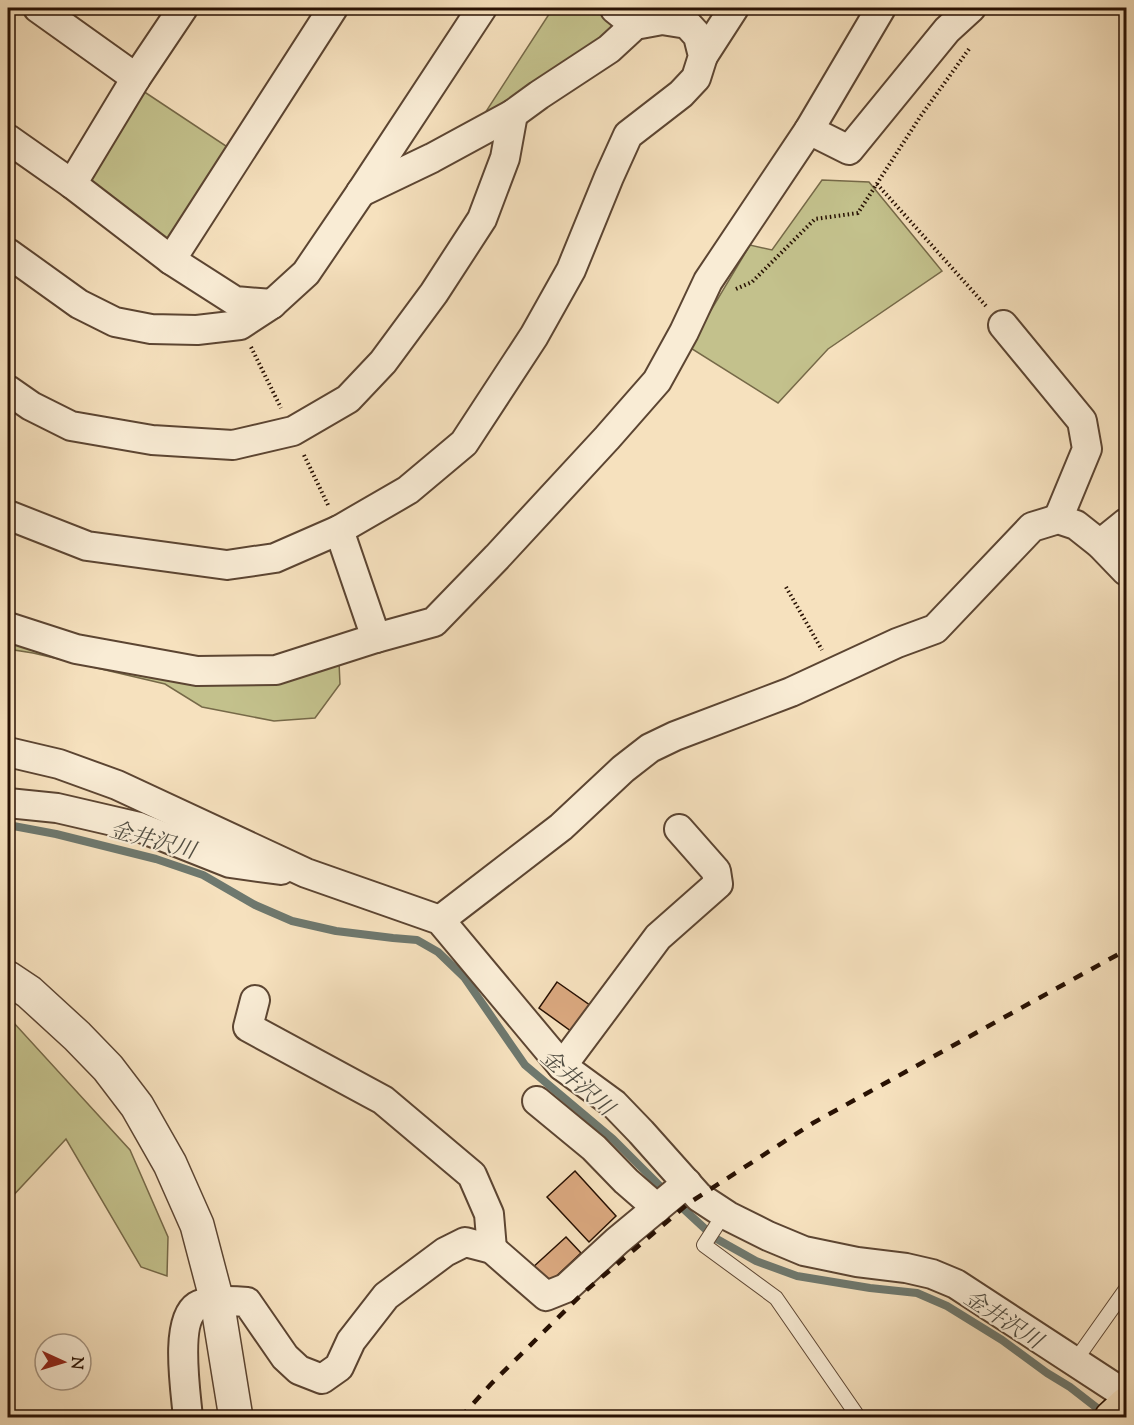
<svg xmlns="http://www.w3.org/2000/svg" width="1134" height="1425" font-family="'Sorts Mill Goudy','Noto Serif JP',serif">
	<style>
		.green { fill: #c3c18c; stroke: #766948; stroke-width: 1.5 }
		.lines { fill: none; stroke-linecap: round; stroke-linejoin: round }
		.stream { stroke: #6e786e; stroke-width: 8 }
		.building { fill: #daa87f; stroke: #281103; stroke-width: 1.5 }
		.service-casing { stroke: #5c4532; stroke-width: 16 }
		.minor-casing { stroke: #5c4532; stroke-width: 32 }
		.tertiary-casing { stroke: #5c4532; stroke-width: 36 }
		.primary-casing { stroke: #281103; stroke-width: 36 }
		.path { stroke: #281103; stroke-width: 4; stroke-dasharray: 1.5 3; stroke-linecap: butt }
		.service { stroke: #f9ecd5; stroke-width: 14 }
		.minor { stroke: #f9ecd5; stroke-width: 28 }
		.tertiary { stroke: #f9ecd5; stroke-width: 33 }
		.primary { stroke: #f6e1be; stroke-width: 33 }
		.rail { stroke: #281103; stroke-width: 4.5; stroke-dasharray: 10 10; stroke-linecap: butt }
		.labels { text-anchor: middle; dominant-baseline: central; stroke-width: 4.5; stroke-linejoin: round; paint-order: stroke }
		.water-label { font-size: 22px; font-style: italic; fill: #514d42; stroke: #f9ecd5 }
	</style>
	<rect width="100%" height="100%" fill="#f6e1be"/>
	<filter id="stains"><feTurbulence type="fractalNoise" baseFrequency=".00333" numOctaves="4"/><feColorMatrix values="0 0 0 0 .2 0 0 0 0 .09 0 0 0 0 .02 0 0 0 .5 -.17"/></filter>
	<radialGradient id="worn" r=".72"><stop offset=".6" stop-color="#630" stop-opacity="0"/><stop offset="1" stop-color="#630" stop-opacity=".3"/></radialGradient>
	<!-- green -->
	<g class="green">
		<path d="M553 8H597L616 24V31L541 85 485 113Z"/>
		<path d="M143 91 232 150 177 236 162 240 89 186 91 170Z"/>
		<path d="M822 180 869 182 942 271 828 349 778 403 689 347 750 245 772 250Z"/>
		<path d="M8 641 43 652 339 662 340 684 315 718 274 721 202 707 165 684 33 653 8 649Z"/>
		<path d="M8 1019 14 1023 130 1150 168 1237 167 1276 141 1267 66 1139 8 1201Z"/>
	</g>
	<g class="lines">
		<!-- stream -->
		<g class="stream">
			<path d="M8 825 56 834 156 859 203 875 255 905 292 921 336 931 393 938 417 940 438 952 464 977 525 1065 613 1139 667 1193"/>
			<path d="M675 1201 715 1238 756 1261 797 1276 870 1288 917 1293 947 1306 1002 1340 1047 1373 1070 1387 1106 1415"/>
		</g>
	</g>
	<!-- building -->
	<g class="building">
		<path d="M557 982 594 1008 575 1034 539 1008Z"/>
		<path d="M575 1171 616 1216 589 1242 547 1197Z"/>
		<path d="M566 1237 581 1253 546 1286 531 1269Z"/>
	</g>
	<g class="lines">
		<!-- service casing -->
		<g class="service-casing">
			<g id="service">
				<path d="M724 1214 704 1245 776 1298 859 1418"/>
				<path d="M1075 1361 1126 1289"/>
			</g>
		</g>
		<!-- minor casing -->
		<g class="minor-casing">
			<g id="minor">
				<path d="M38 8 136 78"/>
				<path d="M616 8 615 9 635 25"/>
				<path d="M703 56 734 8"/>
				<path d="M809 130 849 150 947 30 971 8"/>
				<path d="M8 139 72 184 171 260 235 301 272 304"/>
				<path d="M72 184 136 78 183 8"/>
				<path d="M8 253 79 304 115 322 151 329 197 330 240 325 272 304 306 273 361 192 482 8"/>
				<path d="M171 260 333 8"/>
				<path d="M1003 325 1082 421 1087 449 1058 519"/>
				<path d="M8 390 31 406 71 426 152 440 233 445 293 431 348 399 383 362 434 293 482 219 505 158 513 114"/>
				<path d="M8 515 87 546 227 565 275 558 339 530 408 490 464 443 534 336 571 270 609 177 628 135 681 94 696 78 703 56 698 36 687 24 662 20 635 25 609 49 539 95 513 114 432 158 361 192"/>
				<path d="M1100 544 1126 523"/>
				<path d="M8 627 76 649 197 671 276 670 376 638 339 530"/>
				<path d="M376 638 434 622 497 557 607 438 657 381 684 332 708 281 809 130 881 8"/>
				<path d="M8 752 59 764 117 785 306 873 440 920 562 1066 614 1104 641 1132 699 1197 728 1216 768 1236 804 1251 857 1262 906 1268 932 1274 956 1284 1126 1395"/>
				<path d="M8 803 57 808 139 827 230 863 281 870"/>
				<path d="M440 920 561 827 623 769 650 748 675 736 791 692 897 643 935 629 1032 527 1058 519 1076 525 1100 544 1126 571"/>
				<path d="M255 1000 248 1027 383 1100 472 1175 489 1214 492 1249"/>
				<path d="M562 1066 658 937 718 884 716 871 679 829"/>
				<path d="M537 1101 594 1148 626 1181 657 1208"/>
				<path d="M188 1418C186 1393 174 1321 197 1306 208 1300 235 1301 247 1302L285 1357 299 1370 322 1379 339 1367 351 1341 386 1296 445 1252 465 1242 492 1249 546 1296 566 1288 617 1241 687 1183"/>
			</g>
		</g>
		<!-- tertiary casing -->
		<g class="tertiary-casing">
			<path id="tertiary" d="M8 978 29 992 77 1036 108 1068 137 1106 170 1164 197 1225 217 1301 236 1418"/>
		</g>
		<!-- primary casing -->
		<g class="primary-casing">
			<path id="primary" d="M1111 1418 1126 1404"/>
		</g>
		<!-- path -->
		<g class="path">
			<path d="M877 184 986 306"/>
			<path d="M736 289 752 282 815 219 858 213 920 117 969 49"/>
			<path d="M251 347 281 408"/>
			<path d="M304 455 328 505"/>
			<path d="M786 587 822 650"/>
		</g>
		<!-- service -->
		<use href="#service" class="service"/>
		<!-- minor -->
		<use href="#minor" class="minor"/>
		<!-- tertiary -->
		<use href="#tertiary" class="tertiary"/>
		<!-- primary -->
		<use href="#primary" class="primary"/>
		<!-- rail -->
		<path class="rail" d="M460 1418 491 1384 582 1294 689 1203 813 1123 1126 950"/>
	</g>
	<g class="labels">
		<!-- water labels -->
		<g class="water-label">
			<text transform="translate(152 842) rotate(15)">金井沢川</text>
			<text transform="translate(576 1084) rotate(41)">金井沢川</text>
			<text transform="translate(1002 1321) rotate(33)">金井沢川</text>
		</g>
	</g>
	<!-- margin -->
	<rect width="1134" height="1425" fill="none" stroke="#f6e1be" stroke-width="30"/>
	<rect x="9" y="9" width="1116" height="1407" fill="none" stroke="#281103" stroke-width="3"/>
	<rect x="15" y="15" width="1104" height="1395" fill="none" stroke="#281103" stroke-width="1.5"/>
	<!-- north arrow -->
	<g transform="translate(63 1362) rotate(94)"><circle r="28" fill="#f9ecd5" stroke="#a59481" stroke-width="1.5"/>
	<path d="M0-4.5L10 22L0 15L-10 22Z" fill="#8f2418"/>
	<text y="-9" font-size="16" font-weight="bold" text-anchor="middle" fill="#281103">N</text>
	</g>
	<rect width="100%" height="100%" filter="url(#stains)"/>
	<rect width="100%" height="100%" fill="url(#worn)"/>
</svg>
